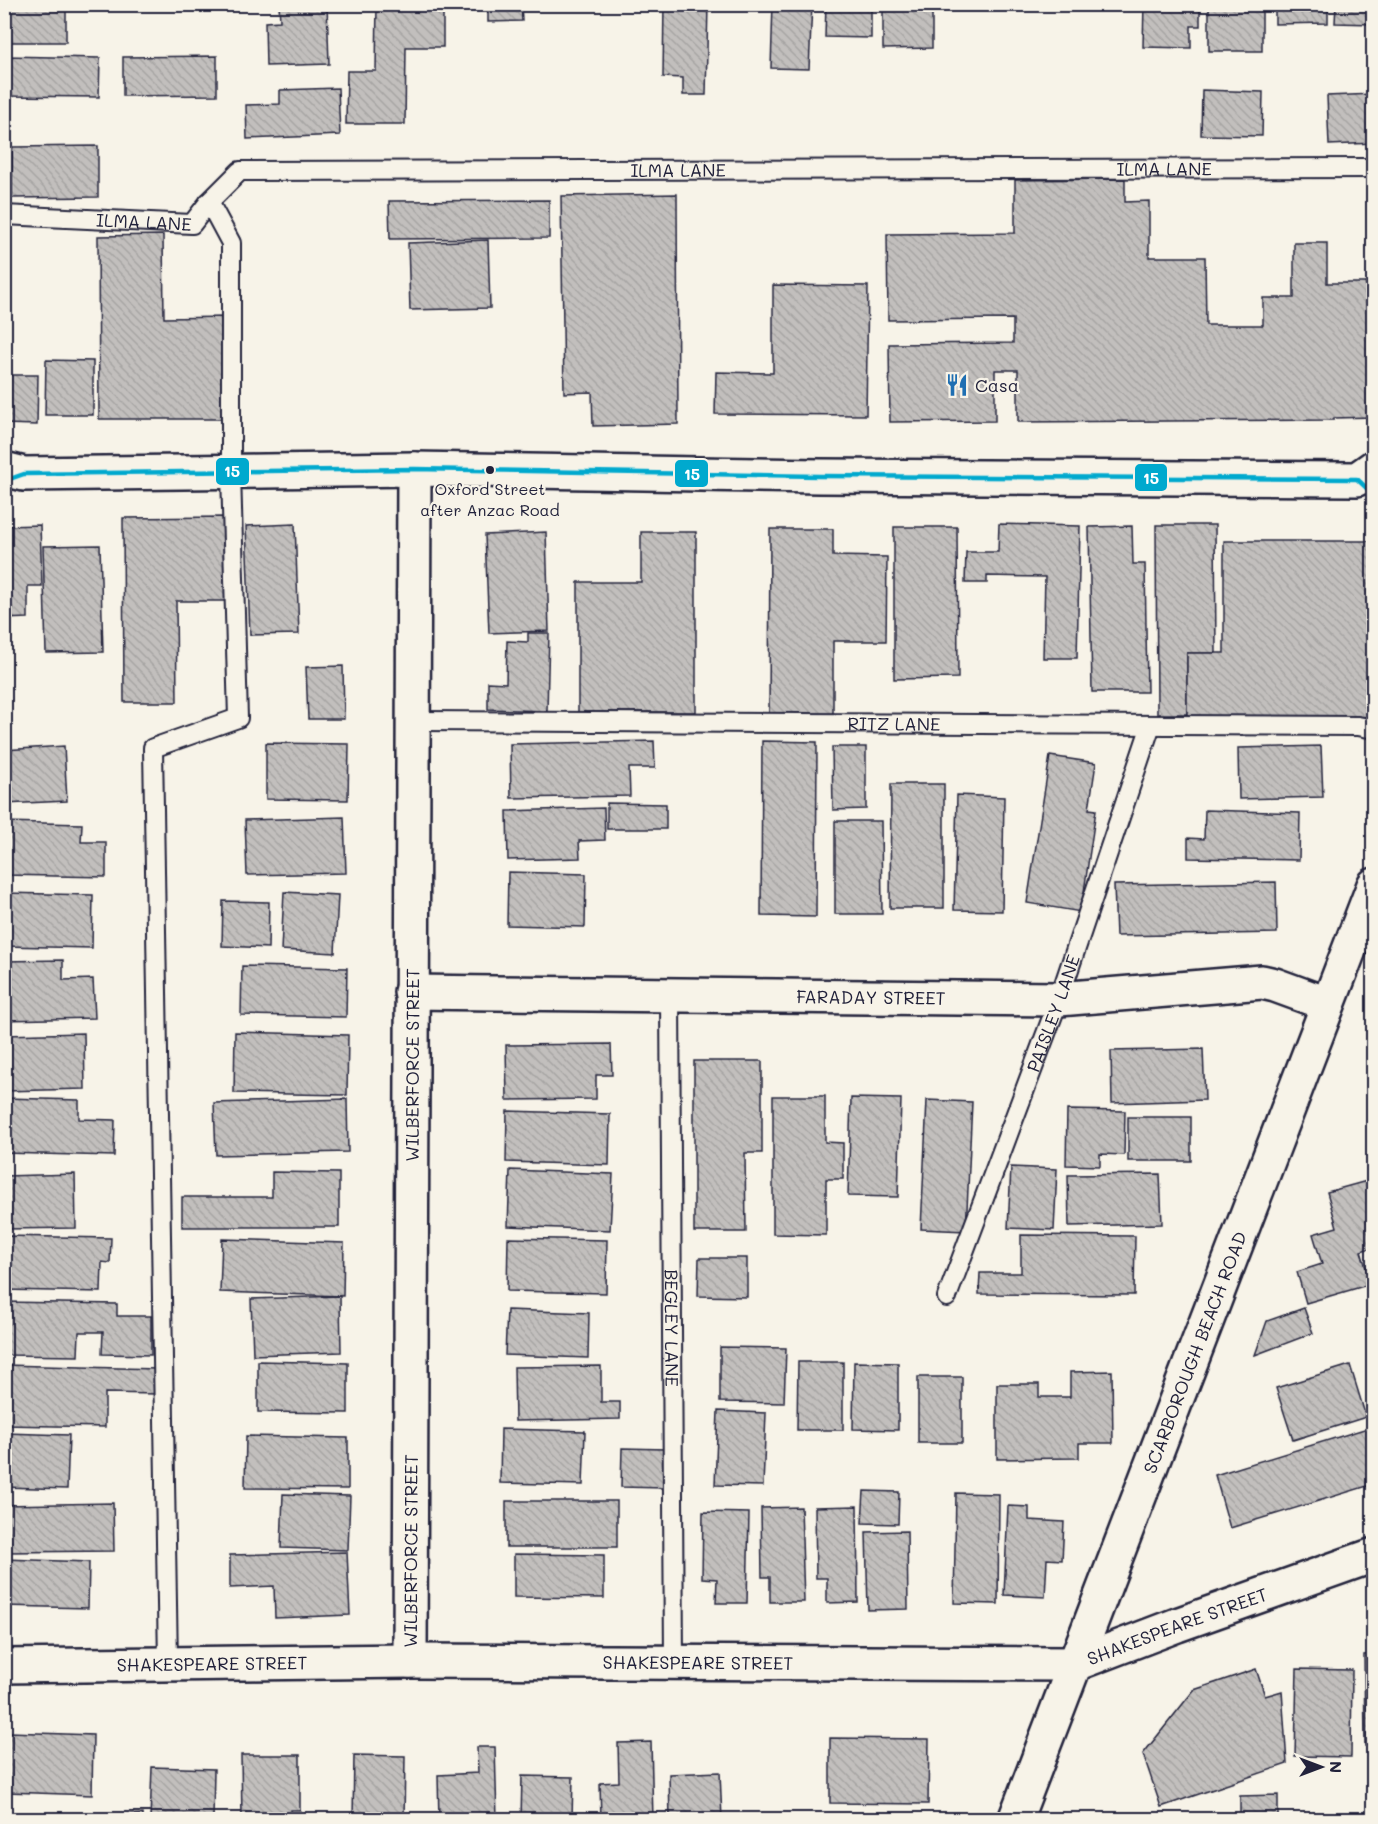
<svg xmlns="http://www.w3.org/2000/svg" width="1378" height="1824" font-family="Mali,sans-serif">
	<style>
		.building { fill: url(#building-back-hatch); stroke: #22223b; stroke-width: 1.5 }
		.lines { fill: none; stroke-linecap: round; stroke-linejoin: round }
		.service-casing { stroke: #22223b; stroke-width: 22 }
		.minor-casing { stroke: #22223b; stroke-width: 38 }
		.primary-casing { stroke: #22223b; stroke-width: 38 }
		.service { stroke: #f7f3e8; stroke-width: 18 }
		.minor { stroke: #f7f3e8; stroke-width: 33 }
		.primary { stroke: #f7f3e8; stroke-width: 33 }
		.bus-1-casing { stroke: #f7f3e8; stroke-width: 9 }
		.bus-1 { stroke: #00a9ce; stroke-width: 4.5 }
		.bus-dot { fill: #22223b; stroke: #f7f3e8; stroke-width: 2 }
		.labels { text-anchor: middle; dominant-baseline: central; stroke-width: 4.5; stroke-linejoin: round; paint-order: stroke }
		.bus-label { font-size: 16px; fill: #22223b; stroke: #f7f3e8 }
		.street-label { font-size: 18px; fill: #22223b; stroke: #f7f3e8 }
		.poi-label { font-size: 18px; fill: #22223b; stroke: #f7f3e8; text-anchor: start }
		.line-badge { stroke: #f7f3e8; stroke-width: 2 }
		.badge-label { font-size: 16px; text-anchor: middle; font-weight: bold; fill: #fff }
	</style>
	<defs>
		<pattern id="building-back-hatch" width="6" height="6" patternUnits="userSpaceOnUse" patternTransform="scale(1.5)"><rect width="6" height="6" fill="#c2bfbd"/><path d="M-1 5l2 2M0 0l6 6M5-1l2 2" fill="none" stroke="#a6a4a3"/></pattern>
	</defs>
	<rect width="100%" height="100%" fill="#f7f3e8"/>
	<filter id="ink" filterUnits="userSpaceOnUse"><feTurbulence type="fractalNoise" baseFrequency=".0167" numOctaves="2"/><feDisplacementMap in="SourceGraphic" scale="12" xChannelSelector="R" yChannelSelector="G"/><feConvolveMatrix kernelMatrix="1 2 1 2 8 2 1 2 1" color-interpolation-filters="sRGB"/></filter>
	<g filter="url(#ink)">
		<!-- building -->
		<g class="building">
			<rect x="4" y="4" width="62" height="38"/>
			<path d="M279 4H327L329 64 266 66 265 22 280 21Z"/>
			<path d="M377 4H443V47H406L405 124H346L347 71H376Z"/>
			<path d="M488 4H521L522 21 488 22Z"/>
			<path d="M664 4H708L706 95H683V78L663 77Z"/>
			<path d="M773 4H812L809 69 771 68Z"/>
			<path d="M826 4H871V38L825 37Z"/>
			<path d="M883 4H932V48L883 49Z"/>
			<path d="M1014 4H1069L1068 9 1014 7Z"/>
			<path d="M1144 4H1200V26H1191V48L1143 47Z"/>
			<rect x="1209" y="4" width="53" height="47"/>
			<path d="M1275 4H1328V23L1275 24Z"/>
			<path d="M1336 4H1374V24L1335 23Z"/>
			<path d="M4 56 100 58 99 97 4 96Z"/>
			<path d="M217 56V95L123 96V57Z"/>
			<path d="M338 88 340 135 247 139 246 105 280 104V90Z"/>
			<path d="M1202 90 1263 92 1262 136 1201 135Z"/>
			<path d="M1374 94V143L1329 145 1327 96Z"/>
			<path d="M98 146V197L12 198V147Z"/>
			<path d="M1125 179V202L1149 201V257H1205L1206 325H1263V298H1294V243H1327V283H1374V417L1334 418V420L1018 422V370H995V421L890 422 889 344 1013 343V319L888 320 887 234 1015 233V180Z"/>
			<path d="M677 194 678 424 593 426 592 392 564 393 561 196Z"/>
			<path d="M549 200V238L390 239 389 201Z"/>
			<path d="M163 235 164 318 227 317 229 419H99L98 236Z"/>
			<path d="M488 240 490 308 410 310 408 243Z"/>
			<path d="M773 285 868 286 866 415 715 414 716 372 773 373Z"/>
			<path d="M4 330H6V375H38L37 425 4 424Z"/>
			<path d="M46 360 93 361V415H45Z"/>
			<path d="M227 517 228 601H176L177 702H124L123 518Z"/>
			<path d="M295 524 299 634 250 635 246 526Z"/>
			<path d="M999 524 1080 526 1077 658H1043L1045 577 987 576V583H965L966 552H998Z"/>
			<path d="M40 525 42 586H28V618L4 619V526Z"/>
			<path d="M1156 525H1215L1216 653H1187V714H1157Z"/>
			<path d="M1371 525H1374V537L1371 538Z"/>
			<path d="M1132 526 1133 564H1145L1147 692H1092L1089 527Z"/>
			<path d="M894 527H957L958 678 894 679Z"/>
			<path d="M770 529H833V556L887 557 886 641H833V717L769 716Z"/>
			<path d="M546 532 549 631 489 633 485 535Z"/>
			<path d="M641 532H696V712H578V582H641Z"/>
			<path d="M1224 541H1374V717H1187V653H1224Z"/>
			<path d="M100 545 103 652 46 653 43 546Z"/>
			<path d="M528 633H549L547 711 488 709V682L506 683 507 641 528 642Z"/>
			<path d="M343 666 344 719H308L306 667Z"/>
			<path d="M654 741 655 768H629L630 796 511 798 510 744Z"/>
			<path d="M762 741 817 742 816 917 761 916Z"/>
			<path d="M266 743 349 744 348 800 266 799Z"/>
			<path d="M64 746 67 801 4 804V750Z"/>
			<path d="M1321 746 1323 797 1239 799 1238 748Z"/>
			<path d="M832 747H866V809L833 810Z"/>
			<path d="M1050 756 1096 763 1089 809 1096 810 1081 912 1027 903Z"/>
			<path d="M891 784H944V908H890Z"/>
			<path d="M957 795 1004 797 1002 911 954 910Z"/>
			<path d="M607 803 666 804V829H607Z"/>
			<path d="M604 808 605 840 579 841 580 858 508 860 507 811Z"/>
			<path d="M1205 810 1300 813 1299 860 1188 858V838L1204 839Z"/>
			<path d="M344 817 346 873 247 875 245 820Z"/>
			<path d="M835 821H881L882 914H835Z"/>
			<path d="M4 822 82 824 81 842H106V877L4 875Z"/>
			<path d="M508 872 586 874 585 927 507 925Z"/>
			<path d="M1276 882 1277 933 1116 936 1114 885Z"/>
			<path d="M284 892 338 895 335 953 281 950Z"/>
			<path d="M4 893 93 895 92 948 4 946Z"/>
			<path d="M223 901 269 902 268 948 222 946Z"/>
			<path d="M63 960V980L93 979 95 1018 4 1020V961Z"/>
			<path d="M242 966 347 968 346 1017 241 1015Z"/>
			<path d="M235 1032 348 1035 347 1095 234 1093Z"/>
			<path d="M84 1033 85 1089 4 1091V1035Z"/>
			<path d="M611 1044 612 1075H596V1099L507 1100 506 1045Z"/>
			<path d="M1203 1049 1205 1100 1112 1103 1111 1051Z"/>
			<path d="M694 1061H762V1153H745L746 1232H694Z"/>
			<path d="M1374 1078V1102H1367V1095Z"/>
			<path d="M773 1096H825V1142L843 1143V1179H826V1235L773 1234Z"/>
			<path d="M4 1098 79 1100V1119L115 1120 114 1156 4 1153Z"/>
			<path d="M851 1098 901 1099 898 1197 848 1196Z"/>
			<path d="M347 1099 348 1152 216 1155 214 1103Z"/>
			<path d="M927 1100 972 1102 966 1231 921 1229Z"/>
			<path d="M1067 1110 1125 1111 1124 1155 1100 1154V1166L1066 1165Z"/>
			<path d="M507 1111 610 1114 609 1165 506 1162Z"/>
			<rect x="1128" y="1117" width="63" height="44"/>
			<path d="M1011 1167 1057 1169 1054 1230 1008 1228Z"/>
			<path d="M510 1170 613 1174 610 1230 508 1226Z"/>
			<path d="M272 1172 339 1173V1227H182V1197H272Z"/>
			<path d="M75 1174 76 1228 4 1229V1176Z"/>
			<path d="M1160 1174 1162 1224 1069 1226 1068 1175Z"/>
			<path d="M1374 1179V1247L1361 1251 1371 1284 1306 1303 1297 1272 1322 1264 1313 1234 1337 1227 1327 1192Z"/>
			<path d="M1021 1235 1135 1236 1134 1295 979 1294 980 1273H1021Z"/>
			<path d="M4 1236 111 1238 110 1263 102 1262 101 1292 4 1290Z"/>
			<path d="M508 1238 607 1240 606 1293 507 1291Z"/>
			<path d="M222 1239 344 1243 343 1296 220 1292Z"/>
			<path d="M699 1258H747V1297L698 1296Z"/>
			<path d="M340 1296 341 1352 253 1355 251 1299Z"/>
			<path d="M4 1302 117 1304V1316H151V1355L102 1354 103 1332H79L78 1356 4 1355Z"/>
			<path d="M1304 1308 1313 1333 1255 1355 1267 1321Z"/>
			<path d="M507 1310 589 1313 588 1358 505 1355Z"/>
			<path d="M720 1347 786 1348 784 1403 720 1402Z"/>
			<path d="M258 1361 348 1363V1413L258 1412Z"/>
			<path d="M798 1362H843V1430H797Z"/>
			<path d="M854 1362 898 1363V1430L853 1429Z"/>
			<path d="M4 1365 157 1369V1394L105 1393V1427L4 1425Z"/>
			<path d="M1350 1365 1366 1417 1293 1440 1276 1388Z"/>
			<path d="M601 1366V1402H620V1419L515 1421 514 1367Z"/>
			<path d="M1112 1371 1113 1443H1079V1458L997 1459V1384H1039V1397H1070V1372Z"/>
			<rect x="918" y="1377" width="44" height="66"/>
			<path d="M718 1411 766 1413 763 1486 715 1485Z"/>
			<path d="M1374 1426V1484L1230 1528 1215 1475Z"/>
			<path d="M501 1429 585 1431 583 1485 500 1483Z"/>
			<path d="M4 1433 69 1435 67 1489 4 1487Z"/>
			<path d="M246 1436 348 1438V1489L245 1488Z"/>
			<path d="M622 1448 665 1449 664 1488 621 1487Z"/>
			<path d="M864 1491 899 1492 898 1524 862 1523Z"/>
			<path d="M956 1493 999 1494 998 1604 954 1603Z"/>
			<path d="M283 1494 350 1496 348 1550 281 1548Z"/>
			<rect x="506" y="1501" width="111" height="46"/>
			<path d="M113 1503 114 1551 4 1552V1505Z"/>
			<path d="M857 1506 858 1602 827 1603V1578H816L815 1507Z"/>
			<path d="M1008 1506 1029 1507V1520L1064 1522 1062 1560 1047 1559 1045 1597 1004 1595Z"/>
			<path d="M801 1507 804 1602H770V1577H762L761 1508Z"/>
			<path d="M703 1512 749 1513 747 1603H716L717 1579 702 1578Z"/>
			<path d="M907 1531 908 1609 868 1610 866 1532Z"/>
			<path d="M347 1552 350 1615 275 1618 274 1586 230 1588V1555Z"/>
			<path d="M514 1554 604 1555V1598L514 1597Z"/>
			<path d="M4 1559 89 1562 88 1608 4 1606Z"/>
			<path d="M1374 1654V1746H1365L1364 1655Z"/>
			<path d="M1256 1669 1265 1696 1282 1691 1287 1764 1161 1807 1143 1754 1194 1690Z"/>
			<path d="M1297 1669 1352 1670 1351 1757 1295 1756Z"/>
			<path d="M9 1732 93 1735 92 1795 7 1792Z"/>
			<path d="M830 1738 929 1739 928 1804 830 1803Z"/>
			<path d="M651 1742 653 1820H601L600 1783 619 1782 618 1743Z"/>
			<path d="M477 1747H495L497 1820H439L438 1775 478 1773Z"/>
			<path d="M241 1755H300V1810H291V1820H242Z"/>
			<path d="M354 1755 405 1756 404 1820H353Z"/>
			<path d="M152 1767 214 1769 213 1820H150Z"/>
			<path d="M720 1772 722 1820H670L669 1774Z"/>
			<path d="M522 1776 573 1777 572 1820H521Z"/>
			<path d="M1278 1795V1820H1240V1796Z"/>
			<path d="M143 1814V1820H13V1817Z"/>
			<path d="M801 1817 883 1820H801Z"/>
		</g>
		<g class="lines">
			<!-- service casing -->
			<g class="service-casing">
				<g id="service">
					<path id="s1" d="M4 215 192 224 209 202 240 171 1374 168"/>
					<path id="s2" d="M414 721 1358 726 1374 729"/>
					<path id="s3" d="M670 994 674 1663"/>
					<path id="s4" d="M947 1297 1059 999 1151 725"/>
					<path d="M168 1664 153 748 238 718 231 473V243L209 202"/>
				</g>
			</g>
			<!-- minor casing -->
			<g class="minor-casing">
				<g id="minor">
					<path id="s5" d="M411 992 1059 999 1262 982 1275 985 1327 1004"/>
					<path id="s6" d="M410 1661 414 469"/>
					<path id="s7" d="M4 1666 410 1661 1075 1664 1177 1625 1374 1555"/>
				</g>
			</g>
			<!-- primary casing -->
			<g class="primary-casing">
				<g id="primary">
					<path d="M4 469 24 474 414 469 820 476 1357 479 1374 467"/>
					<path id="s8" d="M1015 1820 1374 885"/>
				</g>
			</g>
			<!-- service -->
			<use href="#service" class="service"/>
			<!-- minor -->
			<use href="#minor" class="minor"/>
			<!-- primary -->
			<use href="#primary" class="primary"/>
			<!-- bus-1 casing -->
			<g class="bus-1-casing">
				<path id="bus-1" d="M4 481 24 474 414 469 820 476 1357 479 1374 495"/>
			</g>
			<!-- bus-1 -->
			<use href="#bus-1" class="bus-1"/>
		</g>
	</g>
	<!-- icons -->
	<defs>
		<g id="restaurant-bare" transform="scale(1.8)"><path d="M-5-6h1v4h1v-4h1v4h1v-4h1v5L-1.5 .5V6h-2V.5L-5-1ZM5-6V6H3V1.5H1.5Q1.5-4 5-6Z" fill="#1f6fb2" stroke="#f7f3e8" stroke-width="2.5" paint-order="stroke"/></g>
	</defs>
	<g fill-rule="evenodd">
		<use href="#restaurant-bare" x="957" y="385"/>
	</g>
	<!-- markers -->
	<circle class="bus-dot" cx="490" cy="470" r="5"/>
	<g class="labels">
		<!-- bus labels -->
		<g class="bus-label">
			<text x="490" y="488">Oxford Street<tspan x="490" dy="21">after Anzac Road</tspan></text>
		</g>
		<!-- street labels -->
		<g class="street-label">
			<text stroke="none"><textPath href="#s1" startOffset="1184">ILMA LANE</textPath></text>
			<text stroke="none"><textPath href="#s1" startOffset="698">ILMA LANE</textPath></text>
			<text stroke="none"><textPath href="#s1" startOffset="140">ILMA LANE</textPath></text>
			<text stroke="none"><textPath href="#s2" startOffset="480">RITZ LANE</textPath></text>
			<text stroke="none"><textPath href="#s5" startOffset="460">FARADAY STREET</textPath></text>
			<text stroke="none"><textPath href="#s4" startOffset="303">PAISLEY LANE</textPath></text>
			<text stroke="none"><textPath href="#s6" startOffset="596">WILBERFORCE STREET</textPath></text>
			<text stroke="none"><textPath href="#s3" startOffset="334">BEGLEY LANE</textPath></text>
			<text stroke="none"><textPath href="#s8" startOffset="501">SCARBOROUGH BEACH ROAD</textPath></text>
			<text stroke="none"><textPath href="#s6" startOffset="110">WILBERFORCE STREET</textPath></text>
			<text stroke="none"><textPath href="#s7" startOffset="1180">SHAKESPEARE STREET</textPath></text>
			<text stroke="none"><textPath href="#s7" startOffset="208">SHAKESPEARE STREET</textPath></text>
			<text stroke="none"><textPath href="#s7" startOffset="694">SHAKESPEARE STREET</textPath></text>
		</g>
		<!-- poi labels -->
		<g class="poi-label">
			<text x="975" y="385">Casa</text>
		</g>
	</g>
	<g class="line-badge">
		<rect x="215" y="457" width="35" height="29" rx="6" fill="#00a9ce"/>
		<rect x="674" y="459" width="35" height="29" rx="6" fill="#00a9ce"/>
		<rect x="1134" y="463" width="34" height="29" rx="6" fill="#00a9ce"/>
	</g>
	<g class="badge-label">
		<text x="232" y="477">15</text>
		<text x="692" y="480">15</text>
		<text x="1151" y="484">15</text>
	</g>
	<!-- margin -->
	<rect width="1378" height="1824" fill="none" stroke="#f7f3e8" stroke-width="24"/>
	<rect x="12" y="12" width="1354" height="1800" fill="none" stroke="#22223b" stroke-width="2" filter="url(#ink)"/>
	<!-- north arrow -->
	<g transform="translate(1321 1767) rotate(90)" stroke="#f7f3e8" stroke-width="4.5" paint-order="stroke">
	<path d="M0-4.5L10 22L0 15L-10 22Z" fill="#22223b"/>
	<text y="-9" font-size="16" font-weight="bold" text-anchor="middle" fill="#22223b">N</text>
	</g>
</svg>
